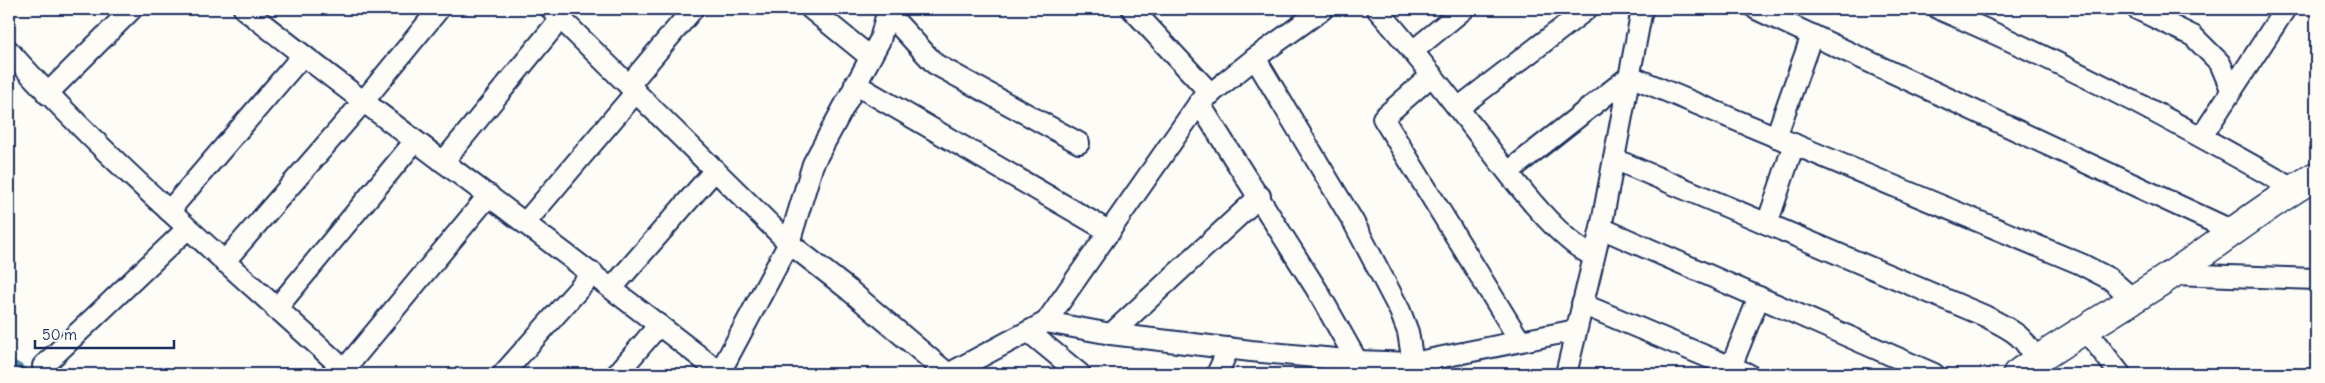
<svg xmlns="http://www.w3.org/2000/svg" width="2325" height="383" font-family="Delius,sans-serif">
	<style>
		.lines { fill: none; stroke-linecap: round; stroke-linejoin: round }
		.stream { stroke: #568ea7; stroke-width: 5.5 }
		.street-casing { stroke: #1b2f5e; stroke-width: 24 }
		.secondary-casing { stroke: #1b2f5e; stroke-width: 31 }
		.street { stroke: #fdfcf7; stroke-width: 20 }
		.secondary { stroke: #fdfcf7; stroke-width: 28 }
	</style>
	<rect width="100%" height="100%" fill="#fdfcf7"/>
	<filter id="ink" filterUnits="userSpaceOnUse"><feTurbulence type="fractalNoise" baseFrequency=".02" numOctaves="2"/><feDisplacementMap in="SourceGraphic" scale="10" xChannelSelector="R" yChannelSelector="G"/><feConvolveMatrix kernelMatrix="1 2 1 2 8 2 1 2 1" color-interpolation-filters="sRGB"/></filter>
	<g filter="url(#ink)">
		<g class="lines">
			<!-- stream -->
			<path class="stream" d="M9 361 20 367 28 374"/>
			<!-- street casing -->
			<g class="street-casing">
				<g id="street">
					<path d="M244 9C401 133 564 250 722 374"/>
					<path d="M551 9 789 243 849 290 948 374"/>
					<path d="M811 9 870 57"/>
					<path d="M1132 9 1211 94"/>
					<path d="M1377 9C1409 45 1438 83 1468 121 1496 156 1554 240 1594 256"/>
					<path d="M1756 9 2235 232"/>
					<path d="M1939 9C2061 61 2179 123 2294 189"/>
					<path d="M2137 9 2193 36 2220 63 2231 89"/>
					<path d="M887 12 935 64 1079 143"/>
					<path d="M9 51C113 168 235 268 349 374"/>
					<path d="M1413 51 1464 9"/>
					<path d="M1255 58 1354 223 1400 311 1408 332 1413 363 1407 373"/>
					<path d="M1432 75 1383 118 1520 341"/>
					<path d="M855 84 1110 232"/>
					<path d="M629 85 693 9"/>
					<path d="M47 94 132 9"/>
					<path d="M1199 103 1317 290 1357 361"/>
					<path d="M1458 108 1587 9"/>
					<path d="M2202 136 2285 9"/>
					<path d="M1776 137 1812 35"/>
					<path d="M1614 159 1985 316C2009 329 2025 334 2035 361"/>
					<path d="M443 162 561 18"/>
					<path d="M1508 172 1630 76 2081 264 2110 279 2133 299"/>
					<path d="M169 211 303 55"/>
					<path d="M525 223 636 92"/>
					<path d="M1767 224 1794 144"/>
					<path d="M1601 228 1934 374"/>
					<path d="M224 262 363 102 439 9"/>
					<path d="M2172 274 2316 279"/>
					<path d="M612 288 715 170"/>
					<path d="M1582 304 1748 374"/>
					<path d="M276 309 415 141"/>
					<path d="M1046 322 1111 334 1251 351 1357 361 1413 363 1576 330"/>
					<path d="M2084 328 2120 374"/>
					<path d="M1029 332 1080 374"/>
					<path d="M1111 334 1260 196"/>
					<path d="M43 366 187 229"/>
					<path d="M1731 367 1759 297"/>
					<path d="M344 370 489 195"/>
					<path d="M503 374 593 273"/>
					<path d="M617 374 659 325"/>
					<path d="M719 374 789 243 813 164 880 40 888 9"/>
					<path d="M948 374 1046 322 1199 103 1255 58 1323 9"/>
					<path d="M1217 374 1229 348"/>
					<path d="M1566 374 1601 228 1642 9"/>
				</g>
			</g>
			<!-- secondary casing -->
			<g class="secondary-casing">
				<path id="secondary" d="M2017 374C2067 338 2122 308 2174 273 2222 241 2267 204 2316 176"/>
			</g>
			<!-- street -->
			<use href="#street" class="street"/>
			<!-- secondary -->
			<use href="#secondary" class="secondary"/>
		</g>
	</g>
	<!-- margin -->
	<rect width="2325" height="383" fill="none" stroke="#fdfcf7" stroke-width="30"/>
	<rect x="15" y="15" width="2295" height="353" fill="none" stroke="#1b2f5e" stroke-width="2" filter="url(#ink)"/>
	<!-- scale -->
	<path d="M35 340v8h139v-8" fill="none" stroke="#1b2f5e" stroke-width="2.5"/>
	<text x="42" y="340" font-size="15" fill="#1b2f5e" stroke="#fdfcf7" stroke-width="4" paint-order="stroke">50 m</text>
</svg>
